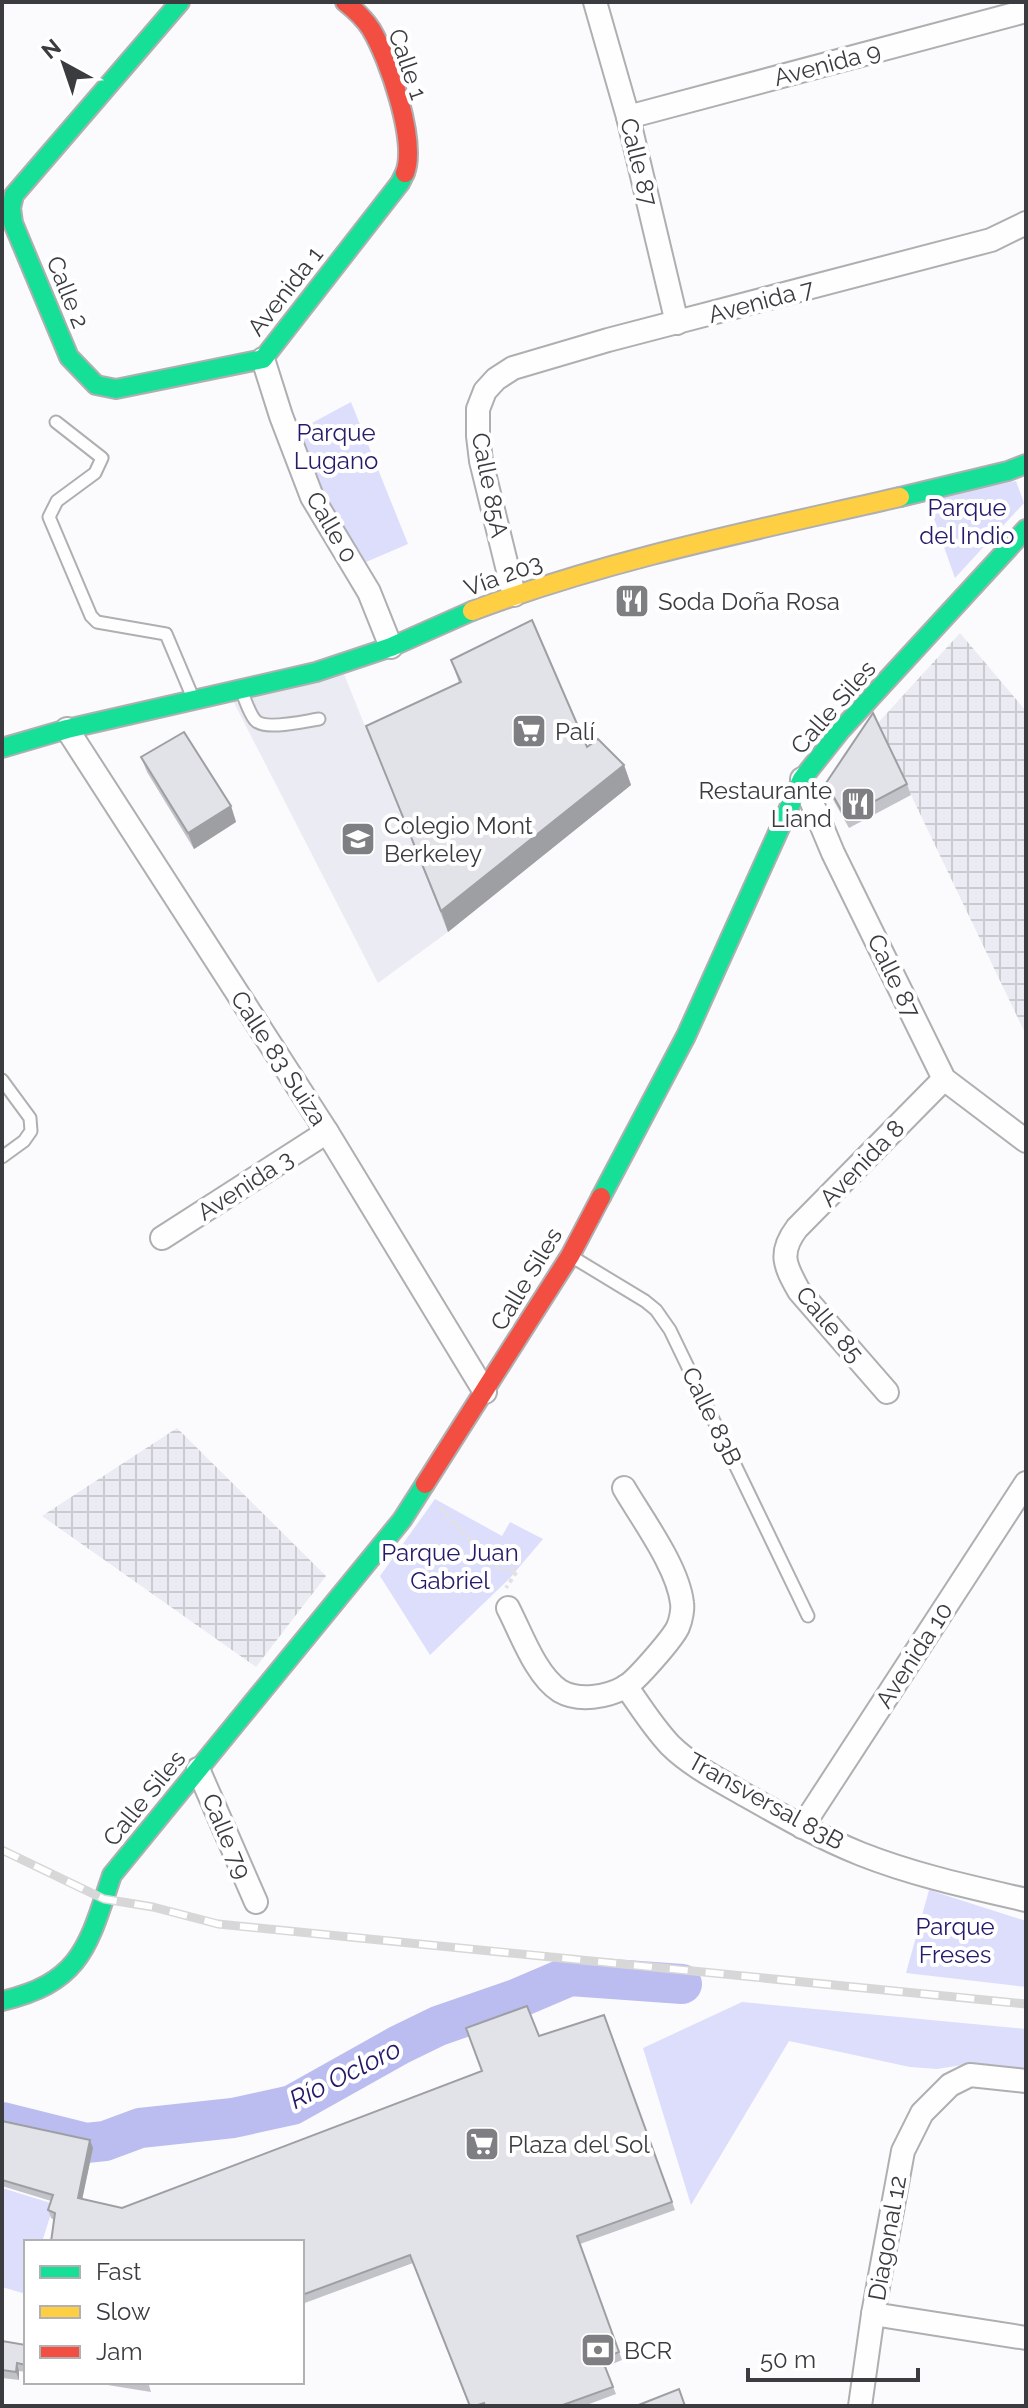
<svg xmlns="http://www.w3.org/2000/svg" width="1028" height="2408" font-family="Raleway,sans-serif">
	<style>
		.built { fill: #ebecf3 }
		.industrial { fill: url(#industrial-grid) }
		.park { fill: #dcdefc }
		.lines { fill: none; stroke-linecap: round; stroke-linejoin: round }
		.river { stroke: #bbbdf0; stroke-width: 40 }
		.lane-casing { stroke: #afafb2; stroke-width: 15 }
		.street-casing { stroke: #afafb2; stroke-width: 26 }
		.fast-casing { stroke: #afafb2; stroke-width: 22 }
		.slow-casing { stroke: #afafb2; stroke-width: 22 }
		.jam-casing { stroke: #afafb2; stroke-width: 22 }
		.path { stroke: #e2e2e3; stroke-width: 4; stroke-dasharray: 4 4; stroke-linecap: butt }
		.lane { stroke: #fefeff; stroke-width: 11 }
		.street { stroke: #fefeff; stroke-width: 22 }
		.fast { stroke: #16e098; stroke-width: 18 }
		.slow { stroke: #ffcf43; stroke-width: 18 }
		.jam { stroke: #f24e42; stroke-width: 18 }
		.rail-casing { stroke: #d7d7d8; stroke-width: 9 }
		.rail { stroke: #fff; stroke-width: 6; stroke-dasharray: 18; stroke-linecap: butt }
		.wall { fill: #c2c3c8 }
		.shaded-wall { fill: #9e9fa3 }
		.building { fill: #e2e3e9; stroke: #9e9fa3; stroke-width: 2 }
		.labels { text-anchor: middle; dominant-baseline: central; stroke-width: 8; stroke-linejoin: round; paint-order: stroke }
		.street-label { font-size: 24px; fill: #3b3c40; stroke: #fff }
		.park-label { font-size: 24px; fill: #261a6a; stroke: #fff }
		.poi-label { font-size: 24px; fill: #3b3c40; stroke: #fff; text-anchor: start }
		.water-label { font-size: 26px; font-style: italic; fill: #251869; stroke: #fff }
	</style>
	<defs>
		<pattern id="industrial-grid" width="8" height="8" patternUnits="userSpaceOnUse" patternTransform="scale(2)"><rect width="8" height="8" fill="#ebecf3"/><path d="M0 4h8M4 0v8" fill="none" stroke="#cacbd1"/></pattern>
	</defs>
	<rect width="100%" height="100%" fill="#fbfbfe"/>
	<!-- built -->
	<path class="built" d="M344 674 448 932 378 983 232 699Z"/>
	<!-- industrial -->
	<g class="industrial">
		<path d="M960 633 1026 711V1035L877 724Z"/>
		<path d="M177 1428 326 1576 256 1667 42 1516Z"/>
	</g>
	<!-- park -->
	<g class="park">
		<path d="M351 402 408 544 366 562 322 491 297 431Z"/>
		<path d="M1016 481 1024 503 955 578 927 499Z"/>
		<path d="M435 1499 502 1536 510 1522 543 1539 510 1578 430 1655 380 1576Z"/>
		<path d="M929 1890 1026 1921V1987L906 1973Z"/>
		<path d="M742 2002 1026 2029V2071L962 2065 937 2069 910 2067 789 2041 691 2205 643 2048Z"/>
		<path d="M2 2188 54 2204 42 2242H26V2294L2 2287Z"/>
	</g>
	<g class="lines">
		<!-- river -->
		<path class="river" d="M2 2122 86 2143 105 2141 140 2128 233 2118 292 2105 399 2045 438 2026 516 1999 570 1976 682 1984"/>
		<!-- lane casing -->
		<g class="lane-casing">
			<g id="lane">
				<path d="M56 422 102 458 95 473 57 501 49 517 91 616 97 622 166 634 193 698"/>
				<path d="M241 690C245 699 249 713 255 720 264 731 305 721 319 719"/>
				<path d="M2 1080 30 1118 31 1131 24 1141 2 1157"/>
				<path d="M574 1258 645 1301 656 1310 670 1330 808 1616"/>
			</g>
		</g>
		<!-- street casing -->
		<g class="street-casing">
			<g id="street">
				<path d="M595 2 628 117 677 323"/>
				<path d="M628 117 1026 11"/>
				<path d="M263 359 281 416 312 497 369 592 391 647"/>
				<path d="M514 595 481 461 478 436V409L485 391 496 379 513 368 608 340 991 240 1026 223"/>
				<path d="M67 729 327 1132 485 1392"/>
				<path d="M802 779 833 853 944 1079 1026 1141"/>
				<path d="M162 1238 327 1132"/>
				<path d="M887 1392 799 1291C785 1266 778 1253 797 1228L944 1079"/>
				<path d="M508 1608C521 1633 536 1676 560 1691 579 1702 607 1697 625 1687 636 1681 673 1638 678 1627 681 1620 683 1609 682 1603 678 1567 642 1519 624 1488"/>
				<path d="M626 1686C640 1706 653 1727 670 1745 691 1766 721 1781 747 1796 784 1817 821 1838 861 1854 914 1875 970 1887 1026 1900"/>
				<path d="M198 1769 256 1902"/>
				<path d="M802 1827 1026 1483"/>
				<path d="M873 2314 1026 2338"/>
				<path d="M860 2406 873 2314 903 2151 922 2113 950 2085 970 2075 1026 2081"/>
			</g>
		</g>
		<!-- fast casing -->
		<g class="fast-casing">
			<g id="fast">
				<path d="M180 2 14 195 11 208 13 223 69 357 96 385 116 389 263 359 400 183 405 173"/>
				<path d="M900 497 1008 471 1026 464"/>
				<path d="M2 748 67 729 316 672 391 647 472 611"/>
				<path d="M601 1197 686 1036 802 779 841 730 1026 529"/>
				<path d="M2 2001C82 1982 88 1946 112 1875L402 1520 425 1484"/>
			</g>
		</g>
		<!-- slow casing -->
		<g class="slow-casing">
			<path id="slow" d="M472 611C610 559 756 530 900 497"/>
		</g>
		<!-- jam casing -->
		<g class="jam-casing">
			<g id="jam">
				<path d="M345 2C355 10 364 18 371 29 389 59 417 141 405 173"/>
				<path d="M425 1484 570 1256 601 1197"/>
			</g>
		</g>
		<!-- path -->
		<path class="path" d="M441 1508 491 1564 497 1568 517 1571 506 1588"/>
		<!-- lane -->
		<use href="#lane" class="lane"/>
		<!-- street -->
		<use href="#street" class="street"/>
		<!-- fast -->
		<use href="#fast" class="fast"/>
		<!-- slow -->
		<use href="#slow" class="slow"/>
		<!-- jam -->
		<use href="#jam" class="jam"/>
		<!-- rail casing -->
		<g class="rail-casing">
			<path id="rail" d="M2 1850 104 1899 153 1907 218 1924 1026 2004"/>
		</g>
		<!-- rail -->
		<use href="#rail" class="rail"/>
	</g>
	<!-- wall -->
	<g class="wall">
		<path d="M451 660 587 747 624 765 631 785 448 932 366 726 459 683Z"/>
		<path d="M141 757 231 806 236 822 194 849 147 772Z"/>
		<path d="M826 783 907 784 911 795 849 828 830 794Z"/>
		<path d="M604 2015 675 2210 580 2244 622 2360 605 2367 616 2394 584 2406H469L413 2263 302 2304V2242L54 2220 51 2218 48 2210 51 2201 2 2186V2121L93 2148 82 2199 122 2208 482 2071 539 2036Z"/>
		<path d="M2 2341 26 2345V2372L19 2371V2380L2 2378Z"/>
		<path d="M89 2382H148L151 2392Z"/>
	</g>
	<!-- shaded-wall -->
	<g class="shaded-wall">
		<path d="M624 765 631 785 448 932 441 911Z"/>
		<path d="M231 806 236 822 194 849 188 833Z"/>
		<path d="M90 2140 93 2148 81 2205 78 2198Z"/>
		<path d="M17 2363 19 2371V2380L16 2372Z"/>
	</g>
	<!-- building -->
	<g class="building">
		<path d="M532 620 587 747 598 739 624 765 441 911 366 726 461 682 451 660Z"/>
		<path d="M873 713 907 784 845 817 826 783Z"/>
		<path d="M184 732 231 806 188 833 141 757Z"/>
		<path d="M527 2006 539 2036 604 2015 672 2202 577 2236 619 2352 602 2359 613 2387 560 2406H485L484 2403 475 2406H470L410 2255 302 2295V2242H51L55 2213 48 2210 53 2195 2 2180V2121L90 2140 78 2198 122 2208 482 2071 466 2028Z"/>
		<path d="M2 2341 26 2345V2365L17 2363 16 2372 2 2370Z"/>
		<path d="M679 2389 685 2406H636Z"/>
	</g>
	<!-- icons -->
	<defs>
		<g id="restaurant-square" transform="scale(1.8)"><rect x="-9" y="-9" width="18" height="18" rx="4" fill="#7e7f82" stroke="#fff"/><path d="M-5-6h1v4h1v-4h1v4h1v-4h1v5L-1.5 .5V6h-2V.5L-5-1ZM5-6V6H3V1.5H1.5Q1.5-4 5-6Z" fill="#fff"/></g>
		<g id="supermarket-square" transform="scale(1.8)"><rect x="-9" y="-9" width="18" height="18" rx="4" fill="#7e7f82" stroke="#fff"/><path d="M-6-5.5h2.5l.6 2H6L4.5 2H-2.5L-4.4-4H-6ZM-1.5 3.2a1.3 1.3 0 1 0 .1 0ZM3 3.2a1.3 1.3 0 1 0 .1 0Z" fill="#fff"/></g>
		<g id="school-square" transform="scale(1.8)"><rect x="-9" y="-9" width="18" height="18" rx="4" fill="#7e7f82" stroke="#fff"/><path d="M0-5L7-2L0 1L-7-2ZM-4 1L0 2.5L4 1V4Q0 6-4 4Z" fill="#fff"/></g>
		<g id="bank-square" transform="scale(1.8)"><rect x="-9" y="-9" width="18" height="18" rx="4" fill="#7e7f82" stroke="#fff"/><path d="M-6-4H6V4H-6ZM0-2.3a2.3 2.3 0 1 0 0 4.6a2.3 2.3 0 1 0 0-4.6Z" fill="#fff"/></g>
	</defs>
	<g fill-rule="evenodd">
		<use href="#restaurant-square" x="632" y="601"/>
		<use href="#supermarket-square" x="529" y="731"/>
		<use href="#restaurant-square" x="858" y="804"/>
		<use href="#school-square" x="358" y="839"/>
		<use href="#supermarket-square" x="482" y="2144"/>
		<use href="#bank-square" x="598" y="2350"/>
	</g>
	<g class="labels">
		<!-- street labels -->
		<g class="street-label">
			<text transform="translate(408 64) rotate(71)">Calle 1</text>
			<text transform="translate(827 64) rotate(-15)">Avenida 9</text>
			<text transform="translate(639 162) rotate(76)">Calle 87</text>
			<text transform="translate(285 291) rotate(-52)">Avenida 1</text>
			<text transform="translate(68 292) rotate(68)">Calle 2</text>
			<text transform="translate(761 301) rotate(-15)">Avenida 7</text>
			<text transform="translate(490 485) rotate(79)">Calle 85A</text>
			<text transform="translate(332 527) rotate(60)">Calle 0</text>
			<text transform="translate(503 575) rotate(-20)">Vía 203</text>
			<text transform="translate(833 707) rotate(-49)">Calle Siles</text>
			<text transform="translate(894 976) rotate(64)">Calle 87</text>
			<text transform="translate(279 1058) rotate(57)">Calle 83 Suiza</text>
			<text transform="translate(862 1163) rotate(-46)">Avenida 8</text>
			<text transform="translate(245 1185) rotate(-33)">Avenida 3</text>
			<text transform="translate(526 1279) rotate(-59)">Calle Siles</text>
			<text transform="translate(830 1324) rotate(50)">Calle 85</text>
			<text transform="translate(712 1416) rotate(64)">Calle 83B</text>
			<text transform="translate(914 1655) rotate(-57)">Avenida 10</text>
			<text transform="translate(144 1798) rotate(-51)">Calle Siles</text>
			<text transform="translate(766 1801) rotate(29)">Transversal 83B</text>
			<text transform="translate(227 1836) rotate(67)">Calle 79</text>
			<text transform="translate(887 2238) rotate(-80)">Diagonal 12</text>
		</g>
		<!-- park labels -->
		<g class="park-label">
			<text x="336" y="432">Parque<tspan x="336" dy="28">Lugano</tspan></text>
			<text x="967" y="507">Parque<tspan x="967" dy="28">del Indio</tspan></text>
			<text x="450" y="1552">Parque Juan<tspan x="450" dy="28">Gabriel</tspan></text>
			<text x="955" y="1926">Parque<tspan x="955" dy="28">Freses</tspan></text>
		</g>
		<!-- poi labels -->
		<g class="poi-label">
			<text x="658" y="601">Soda Doña Rosa</text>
			<text x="555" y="731">Palí</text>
			<text x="832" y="790" text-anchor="end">Restaurante<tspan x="832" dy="28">Liand</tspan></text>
			<text x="384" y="825">Colegio Mont<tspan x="384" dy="28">Berkeley</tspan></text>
			<text x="508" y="2144">Plaza del Sol</text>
			<text x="624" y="2350">BCR</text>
		</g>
		<!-- water labels -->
		<g class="water-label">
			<text transform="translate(345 2074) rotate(-27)">Río Ocloro</text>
		</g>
	</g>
	<!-- border -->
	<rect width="1028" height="2408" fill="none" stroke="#3b3c40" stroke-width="8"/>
	<!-- legend -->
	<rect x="24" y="2240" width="280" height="144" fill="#ffffff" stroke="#b1b1b3" stroke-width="2"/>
	<rect x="40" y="2266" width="40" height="12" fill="#16e098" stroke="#b1b1b3" stroke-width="2"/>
	<text x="96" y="2280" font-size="24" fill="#3b3c40">Fast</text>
	<rect x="40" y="2306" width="40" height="12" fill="#ffcf43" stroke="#b1b1b3" stroke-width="2"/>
	<text x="96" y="2320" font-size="24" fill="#3b3c40">Slow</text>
	<rect x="40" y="2346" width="40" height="12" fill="#f24e42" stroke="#b1b1b3" stroke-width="2"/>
	<text x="96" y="2360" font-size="24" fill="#3b3c40">Jam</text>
	<!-- north arrow -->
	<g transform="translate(64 64) rotate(320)" stroke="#ffffff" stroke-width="6" paint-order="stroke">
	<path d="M0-6L14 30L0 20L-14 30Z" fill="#3b3c40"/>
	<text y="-12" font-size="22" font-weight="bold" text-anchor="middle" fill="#3b3c40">N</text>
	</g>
	<!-- scale -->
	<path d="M748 2368v12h170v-12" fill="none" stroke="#3b3c40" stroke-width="4"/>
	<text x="760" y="2368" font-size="24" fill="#3b3c40" stroke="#ffffff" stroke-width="6" paint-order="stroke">50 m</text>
</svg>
